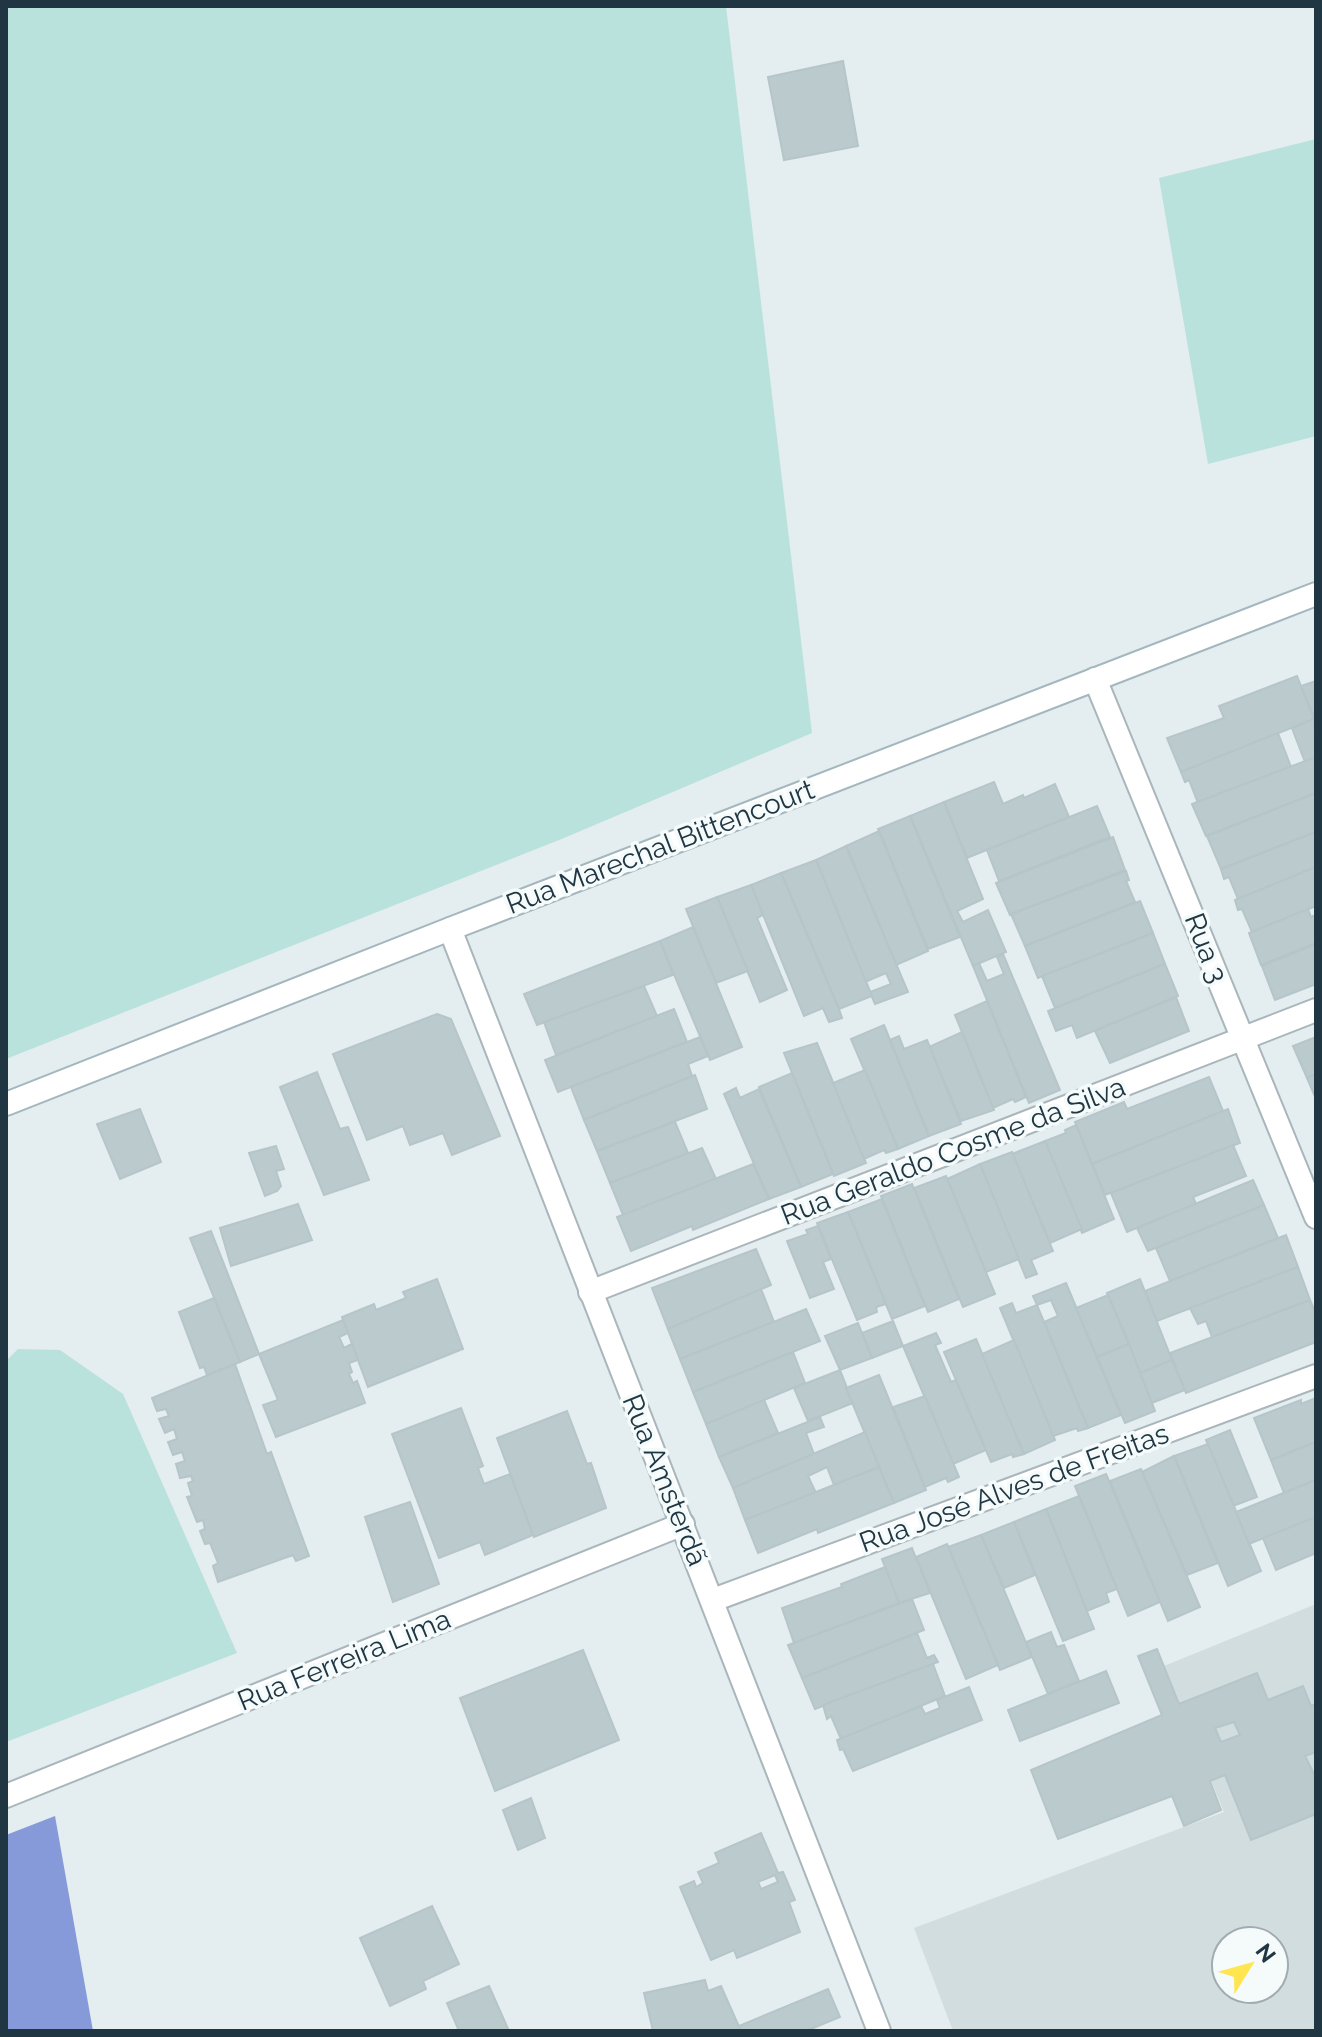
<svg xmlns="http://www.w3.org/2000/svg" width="1322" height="2037" font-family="Raleway,sans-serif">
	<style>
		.built { fill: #d1dddf; fill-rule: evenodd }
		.green { fill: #bae2dd }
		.water { fill: #8699d9 }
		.building { fill: #bbcacd; stroke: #b5c5c9; stroke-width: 2; fill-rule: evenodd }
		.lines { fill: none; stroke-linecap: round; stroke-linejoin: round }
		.minor-casing { stroke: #a9b6bb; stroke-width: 26 }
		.secondary-casing { stroke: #a3b7bf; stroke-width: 26 }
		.minor { stroke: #fff; stroke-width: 22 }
		.secondary { stroke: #fff; stroke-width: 22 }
		.labels { text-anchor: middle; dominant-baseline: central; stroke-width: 7; stroke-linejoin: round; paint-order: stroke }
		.street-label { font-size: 28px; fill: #203743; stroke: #f5fafb }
	</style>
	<rect width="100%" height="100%" fill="#e4edef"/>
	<!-- built -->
	<path class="built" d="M1316 1604V2031H953L914 1928 1224 1812 1164 1666ZM1226 1941H1274V1989H1226Z"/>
	<!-- green -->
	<g class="green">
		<path d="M6 6H726L812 733 564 838 6 1059Z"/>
		<path d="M1316 139V436L1208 464 1159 178Z"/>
		<path d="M18 1349 60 1350 123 1394 237 1653 6 1742V1361Z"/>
	</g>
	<!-- water -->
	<path class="water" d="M55 1816 93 2031H6V1835Z"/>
	<!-- building -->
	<g class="building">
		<path d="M843 61 858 146 784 160 768 77Z"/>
		<path d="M1297 676 1314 719 1181 772 1167 738 1224 718 1219 706Z"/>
		<path d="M1316 681V722L1301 686Z"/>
		<path d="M1314 719 1316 757 1305 762 1292 728Z"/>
		<path d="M1278 733 1291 767 1198 803 1189 780 1185 782 1181 772Z"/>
		<path d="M1316 757V793L1206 836 1192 804Z"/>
		<path d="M994 782 1003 804 1023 795 1024 798 1055 784 1069 817 967 858 944 802Z"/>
		<path d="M1316 793V832L1221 869 1207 836Z"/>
		<path d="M944 802 983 899 957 911 963 922 988 910 1006 952 973 966 910 816Z"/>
		<path d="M1097 806 1110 837 999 881 987 850Z"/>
		<path d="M910 816 960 937 928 949 878 829Z"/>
		<path d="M879 831 928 951 896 965 846 846Z"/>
		<path d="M1316 832V867L1238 899 1229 877 1224 879 1221 869Z"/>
		<path d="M1113 837 1125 870 1010 915 996 883Z"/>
		<path d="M846 846 908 992 875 1004 870 992 891 984 886 973 865 982 816 860Z"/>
		<path d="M816 860 872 996 839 1009 781 873Z"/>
		<path d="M1316 867V906L1252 932 1242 909 1238 910 1235 900Z"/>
		<path d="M1126 871 1129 880 1126 881 1135 902 1025 946 1011 914Z"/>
		<path d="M781 873 839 1009 842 1018 829 1022 823 1008 804 1016 751 885Z"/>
		<path d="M751 885 763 915 757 918 787 990 760 1002 717 897Z"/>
		<path d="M717 897 748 971 716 983 686 909Z"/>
		<path d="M1140 901 1153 933 1038 978 1025 946Z"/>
		<path d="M1308 909 1311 917 1316 915V943L1261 965 1249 933Z"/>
		<path d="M693 927 742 1047 710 1060 660 941Z"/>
		<path d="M1153 933 1165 964 1055 1008 1042 976Z"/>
		<path d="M660 941 673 975 537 1025 524 994Z"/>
		<path d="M1316 944V984L1275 1000 1262 966Z"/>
		<path d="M1003 954 1060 1090 1029 1103 973 966 979 963 987 981 1004 974 997 957Z"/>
		<path d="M1165 964 1178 996 1077 1038 1072 1025 1056 1031 1048 1011Z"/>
		<path d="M644 986 657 1016 556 1055 544 1022Z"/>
		<path d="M1176 997 1189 1031 1110 1063 1095 1031Z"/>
		<path d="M987 1001 1026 1097 1015 1102 1013 1099 993 1108 955 1015Z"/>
		<path d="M674 1009 687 1042 558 1092 545 1060Z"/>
		<path d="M437 1014 451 1019 500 1136 452 1155 443 1133 410 1145 403 1126 367 1140 333 1054Z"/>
		<path d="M884 1025 929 1136 898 1149 851 1039Z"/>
		<path d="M962 1032 994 1110 961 1121 929 1047Z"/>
		<path d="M899 1036 904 1049 927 1040 961 1124 929 1136 890 1040Z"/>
		<path d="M700 1037 708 1056 688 1064 692 1076 584 1120 571 1087Z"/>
		<path d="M1316 1037V1074L1307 1078 1293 1046Z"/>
		<path d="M817 1043 866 1163 834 1176 784 1053Z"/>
		<path d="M865 1070 898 1149 886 1153 884 1150 864 1159 833 1083Z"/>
		<path d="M317 1072 340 1129 348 1127 369 1180 324 1195 280 1087Z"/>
		<path d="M792 1073 833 1174 801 1187 759 1087Z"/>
		<path d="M1316 1074V1099L1307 1078Z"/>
		<path d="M695 1075 707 1109 597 1151 584 1120Z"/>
		<path d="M1209 1077 1223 1111 1221 1112 1092 1164 1075 1122 1124 1102 1127 1109Z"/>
		<path d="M736 1088 740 1098 759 1089 801 1187 769 1199 724 1094Z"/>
		<path d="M140 1109 161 1162 120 1179 97 1124Z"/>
		<path d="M1228 1109 1240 1143 1105 1195 1092 1164Z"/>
		<path d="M675 1122 688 1153 610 1183 597 1151Z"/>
		<path d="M1076 1125 1114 1219 1082 1233 1045 1141 1066 1133 1065 1130Z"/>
		<path d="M1045 1141 1082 1229 1050 1243 1012 1154Z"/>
		<path d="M1233 1145 1246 1176 1193 1197 1196 1204 1127 1232 1111 1193Z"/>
		<path d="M276 1146 284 1169 276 1171 281 1186 277 1191 265 1196 249 1153Z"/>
		<path d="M702 1148 716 1179 623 1215 610 1183Z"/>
		<path d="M1012 1152 1053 1251 1031 1260 1037 1274 1026 1278 980 1164Z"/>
		<path d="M753 1164 769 1199 693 1230 692 1226 631 1251 617 1217Z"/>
		<path d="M980 1164 1019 1259 986 1272 947 1179Z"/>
		<path d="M946 1176 995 1294 963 1307 914 1188Z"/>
		<path d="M1253 1180 1264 1205 1148 1251 1137 1228Z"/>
		<path d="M912 1184 959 1299 928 1312 881 1196Z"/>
		<path d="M882 1199 925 1306 892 1319 848 1212Z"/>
		<path d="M298 1204 312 1240 231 1266 220 1228Z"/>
		<path d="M1264 1205 1278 1238 1170 1281 1156 1248Z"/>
		<path d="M848 1212 886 1304 876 1307 877 1312 857 1320 817 1223Z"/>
		<path d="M818 1226 831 1259 823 1262 834 1289 810 1298 787 1241 808 1234 806 1230Z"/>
		<path d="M211 1231 259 1354 240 1362 190 1238Z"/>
		<path d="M1286 1235 1298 1267 1157 1321 1145 1291Z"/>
		<path d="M756 1249 771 1285 668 1329 652 1288Z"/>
		<path d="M1298 1267 1310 1300 1212 1337 1206 1321 1198 1324 1190 1308Z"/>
		<path d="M437 1279 463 1349 368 1387 342 1317 374 1304 376 1310 406 1298 403 1292Z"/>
		<path d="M1140 1279 1172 1360 1140 1373 1107 1293Z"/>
		<path d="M1066 1283 1121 1415 1088 1428 1044 1322 1058 1316 1051 1300 1037 1305 1033 1296Z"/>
		<path d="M761 1289 774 1322 680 1359 668 1329Z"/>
		<path d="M1108 1295 1129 1344 1097 1357 1076 1308Z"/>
		<path d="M214 1298 240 1362 207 1375 204 1367 200 1368 179 1312Z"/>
		<path d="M1310 1300 1316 1314V1342L1186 1393 1170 1353Z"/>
		<path d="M1012 1303 1016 1313 1037 1305 1088 1428 1078 1431 1077 1428 1053 1436 1000 1308Z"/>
		<path d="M806 1309 820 1341 693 1392 680 1359Z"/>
		<path d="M343 1320 348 1333 339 1337 344 1348 352 1344 358 1360 349 1363 352 1372 349 1374 353 1383 357 1381 365 1403 276 1437 263 1405 278 1400 259 1354Z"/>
		<path d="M893 1321 903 1346 872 1358 862 1333Z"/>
		<path d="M858 1323 872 1358 840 1370 825 1336Z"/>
		<path d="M936 1333 941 1343 935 1345 951 1382 956 1380 986 1450 953 1464 903 1346Z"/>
		<path d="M976 1339 1022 1449 1024 1454 1013 1457 1012 1454 991 1462 962 1394 944 1352Z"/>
		<path d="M1014 1340 1055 1440 1024 1454 982 1354Z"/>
		<path d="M1129 1344 1155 1411 1125 1423 1097 1357Z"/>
		<path d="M793 1352 805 1383 706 1424 693 1392Z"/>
		<path d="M1172 1360 1185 1390 1152 1403 1140 1373Z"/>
		<path d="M235 1364 267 1454 271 1452 309 1556 296 1561 293 1555 218 1582 213 1566 218 1563 210 1543 205 1544 200 1531 205 1529 203 1520 197 1522 187 1497 192 1496 188 1483 193 1481 191 1476 180 1478 176 1464 185 1461 182 1452 173 1455 168 1442 177 1439 174 1429 165 1433 159 1419 169 1416 166 1409 157 1411 152 1398Z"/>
		<path d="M840 1370 853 1403 808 1421 794 1388Z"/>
		<path d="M879 1375 926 1490 894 1503 846 1388Z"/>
		<path d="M925 1396 959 1477 948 1482 946 1478 925 1487 893 1407Z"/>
		<path d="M1316 1398V1442L1271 1460 1254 1418 1301 1400V1404Z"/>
		<path d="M764 1400 778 1433 719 1457 706 1424Z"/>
		<path d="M461 1408 483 1466 478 1468 484 1484 510 1474 533 1535 485 1555 480 1542 439 1558 392 1434Z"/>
		<path d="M567 1411 587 1464 591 1463 606 1508 534 1537 497 1438Z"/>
		<path d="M820 1417 824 1427 806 1433 814 1454 733 1488 719 1457Z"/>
		<path d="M1230 1430 1257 1497 1233 1506 1206 1440Z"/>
		<path d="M865 1432 879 1467 834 1485 827 1467 808 1476 816 1493 745 1520 733 1488Z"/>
		<path d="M1316 1442V1480L1284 1493 1271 1460Z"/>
		<path d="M1208 1444 1261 1571 1228 1586 1174 1456Z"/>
		<path d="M1174 1456 1218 1563 1187 1575 1142 1472Z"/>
		<path d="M879 1467 894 1503 818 1533 817 1529 758 1553 745 1520Z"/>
		<path d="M1141 1469 1200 1607 1168 1621 1110 1481Z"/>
		<path d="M1106 1474 1160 1602 1128 1616 1075 1486Z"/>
		<path d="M1316 1480V1517L1249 1544 1236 1512Z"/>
		<path d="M1079 1496 1117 1589 1106 1593 1109 1602 1087 1611 1046 1509Z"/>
		<path d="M410 1502 439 1584 393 1602 365 1517Z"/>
		<path d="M1046 1509 1094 1629 1063 1641 1014 1522Z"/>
		<path d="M1316 1517V1553L1276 1570 1263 1538Z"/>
		<path d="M1014 1522 1035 1575 1004 1588 981 1535Z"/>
		<path d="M981 1535 1032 1657 1000 1670 948 1547Z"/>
		<path d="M947 1544 998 1665 966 1679 916 1557Z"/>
		<path d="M912 1548 930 1593 899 1603 882 1559Z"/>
		<path d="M885 1567 899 1603 794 1643 782 1608 842 1587 841 1584Z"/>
		<path d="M912 1599 924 1630 802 1678 788 1645Z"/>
		<path d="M1051 1632 1057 1647 1064 1645 1079 1681 1048 1694 1026 1642Z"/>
		<path d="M917 1633 927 1658 934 1655 938 1662 815 1709 802 1678Z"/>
		<path d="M1157 1649 1179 1704 1257 1673 1268 1700 1303 1686 1311 1706 1316 1704V1752L1305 1756 1316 1778V1814L1251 1840 1225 1775 1210 1781 1221 1810 1184 1826 1172 1796 1058 1839 1031 1770 1162 1715 1138 1656ZM1234 1722 1240 1735 1221 1742 1215 1728Z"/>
		<path d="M583 1650 619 1740 495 1791 460 1698Z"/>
		<path d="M933 1664 945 1696 841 1739 831 1716 827 1719 823 1705Z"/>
		<path d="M1106 1671 1119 1703 1020 1741 1008 1710Z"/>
		<path d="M969 1687 982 1720 853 1771 843 1749 840 1750 837 1740 921 1706 925 1714 940 1708 937 1700Z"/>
		<path d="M531 1798 545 1838 518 1850 503 1810Z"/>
		<path d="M761 1833 778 1873 783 1872 795 1900 789 1902 800 1932 737 1958 734 1950 711 1960 680 1887 694 1881 696 1887 703 1883 698 1872 719 1863 715 1853ZM775 1875 778 1882 761 1889 758 1882Z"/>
		<path d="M432 1906 459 1964 423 1981 426 1989 390 2006 360 1938Z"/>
		<path d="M705 1980 708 1991 721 1986 741 2031H653L644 1993Z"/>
		<path d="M489 1986 509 2031H459L447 2003Z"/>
		<path d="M828 1989 840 2017 806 2031H741L739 2026Z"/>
	</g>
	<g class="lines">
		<!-- minor casing -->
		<g class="minor-casing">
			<g id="minor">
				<path d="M1095 679 1316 1217"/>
				<path d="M450 929 879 2031"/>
				<path d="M590 1292 1316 1010"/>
				<path d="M713 1600 1316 1376"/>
				<path d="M6 1796 683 1524"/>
			</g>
		</g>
		<!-- secondary casing -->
		<g class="secondary-casing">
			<path id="secondary" d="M6 1104 450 929 1316 594"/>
		</g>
		<!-- minor -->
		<use href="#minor" class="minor"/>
		<!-- secondary -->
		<use href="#secondary" class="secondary"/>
	</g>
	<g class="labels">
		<!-- street labels -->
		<g class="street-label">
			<text transform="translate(660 847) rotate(-21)">Rua Marechal Bittencourt</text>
			<text transform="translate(1206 948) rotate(69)">Rua 3</text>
			<text transform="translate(953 1151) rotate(-21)">Rua Geraldo Cosme da Silva</text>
			<text transform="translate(665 1480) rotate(68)">Rua Amsterdã</text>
			<text transform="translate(1014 1488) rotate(-20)">Rua José Alves de Freitas</text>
			<text transform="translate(344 1660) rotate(-22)">Rua Ferreira Lima</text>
		</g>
	</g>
	<!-- border -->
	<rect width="1322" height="2037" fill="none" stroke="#203743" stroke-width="16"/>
	<!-- north arrow -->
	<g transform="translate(1250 1965) rotate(53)"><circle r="38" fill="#f5fafb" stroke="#a0acb1" stroke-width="2"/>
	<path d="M0-6L14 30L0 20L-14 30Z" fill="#ffe651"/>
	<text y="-12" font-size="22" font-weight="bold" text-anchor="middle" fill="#203743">N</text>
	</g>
</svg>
